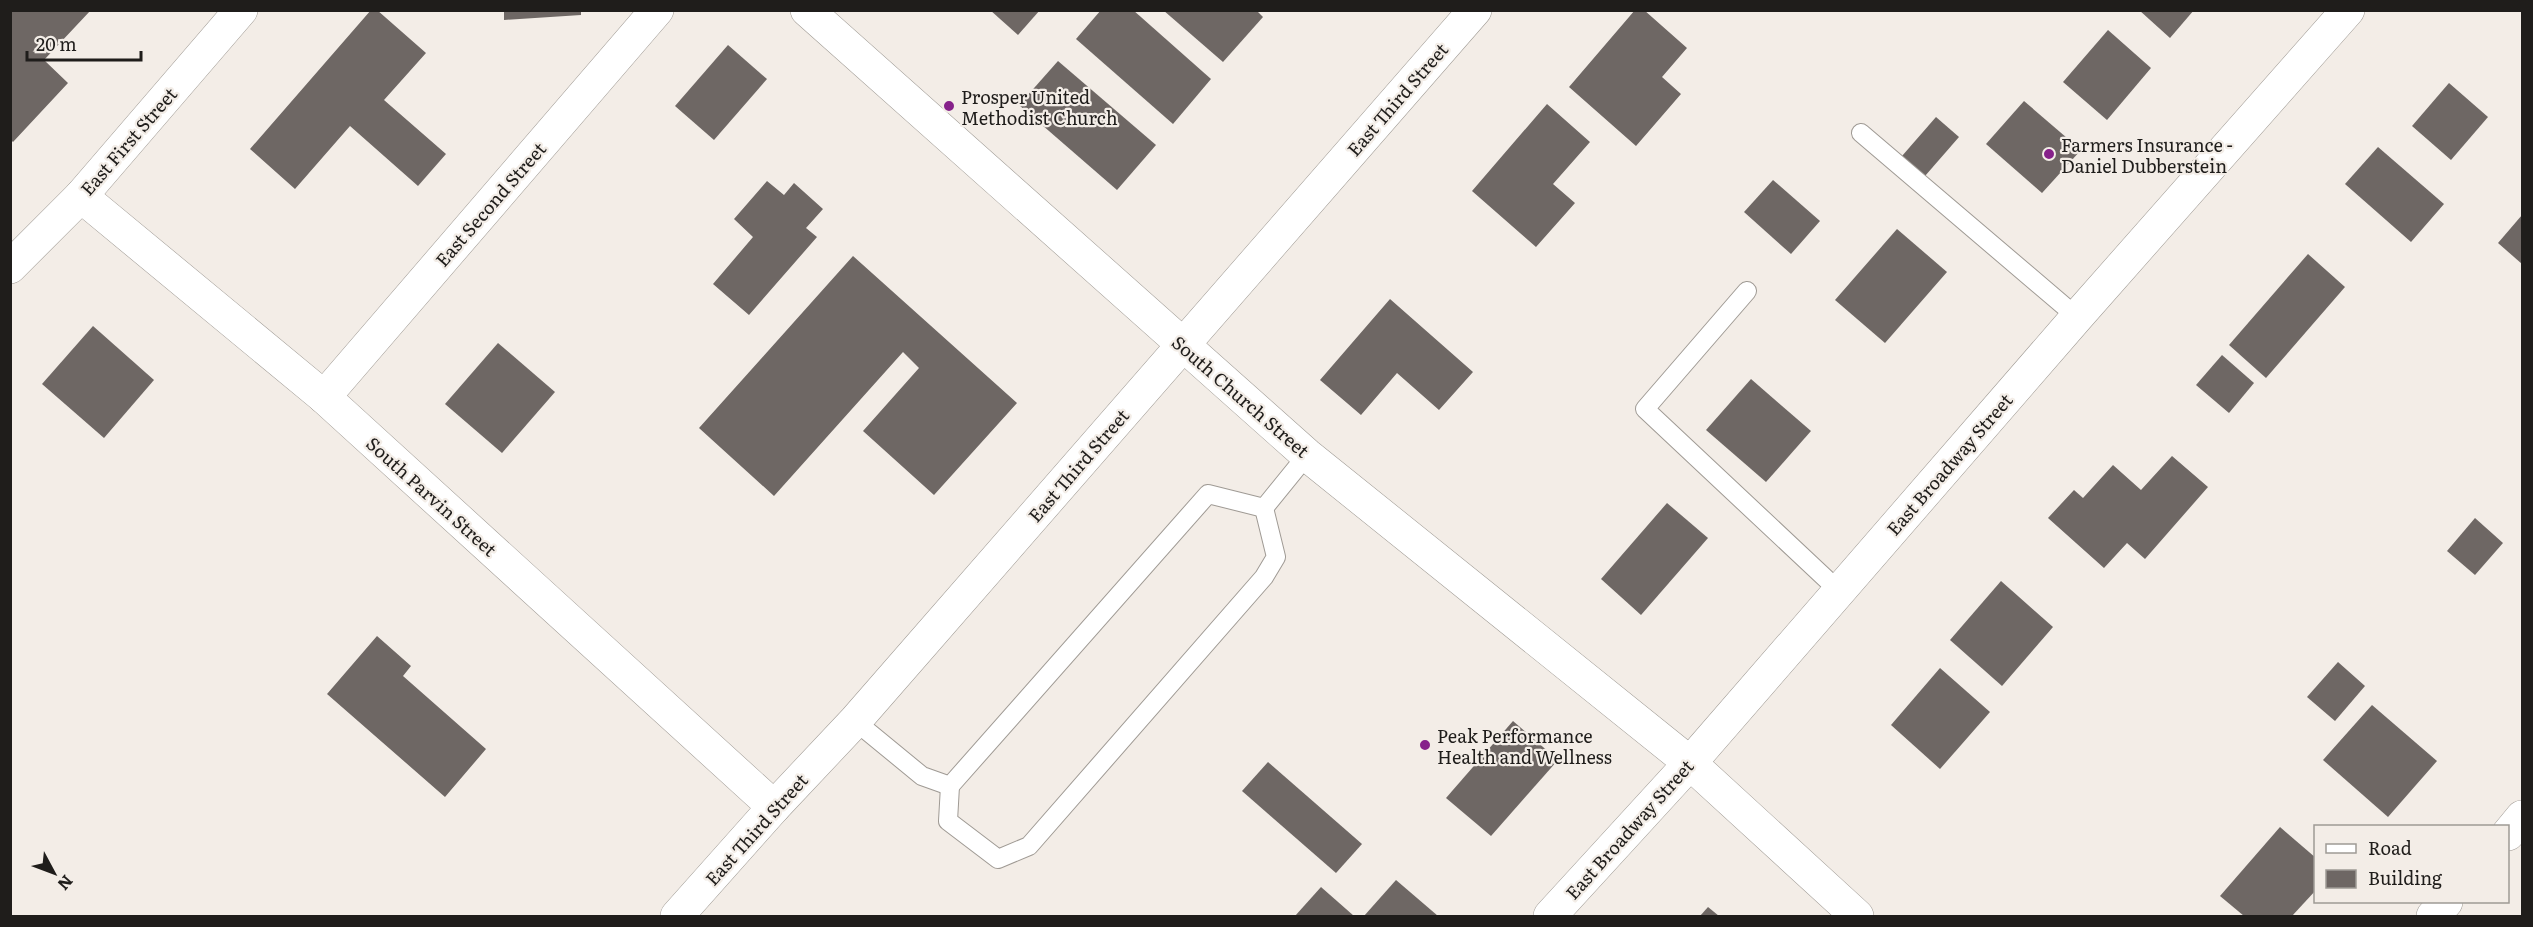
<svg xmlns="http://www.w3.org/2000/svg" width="2533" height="927" font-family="Literata,serif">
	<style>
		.building { fill: #6e6764 }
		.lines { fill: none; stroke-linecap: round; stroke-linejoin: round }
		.service-casing { stroke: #9f9a94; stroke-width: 20 }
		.minor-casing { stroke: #9f9a94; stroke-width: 34 }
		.tertiary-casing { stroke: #9f9a94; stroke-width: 34 }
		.service { stroke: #fff; stroke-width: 18 }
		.minor { stroke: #fff; stroke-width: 33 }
		.tertiary { stroke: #fff; stroke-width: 33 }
		.poi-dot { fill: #86218a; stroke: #f3ede7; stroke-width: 2 }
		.labels { text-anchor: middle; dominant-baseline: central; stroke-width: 4.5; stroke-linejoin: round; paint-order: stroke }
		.poi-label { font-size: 18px; fill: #1f1d1b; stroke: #f3ede7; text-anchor: start }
		.street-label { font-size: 18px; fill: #1f1d1b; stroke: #f3ede7 }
	</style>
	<rect width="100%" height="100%" fill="#f3ede7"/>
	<!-- building -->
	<g class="building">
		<path d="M10 10H91L44 60 68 83 13 142 10 139Z"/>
		<path d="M371 10H377L426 53 384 100 446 154 418 186 350 126 295 189 250 149Z"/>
		<path d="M504 10H581V15L504 20Z"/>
		<path d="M990 10H1040L1018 35Z"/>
		<path d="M1101 10H1133L1211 79 1173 124 1076 39Z"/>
		<path d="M1163 10H1256L1263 17 1223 62Z"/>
		<path d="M1635 10H1644L1687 48 1662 77 1681 94 1636 146 1569 87Z"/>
		<path d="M2139 10H2194L2170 38Z"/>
		<path d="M2108 30 2151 68 2107 120 2063 82Z"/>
		<path d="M728 45 767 79 714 140 675 106Z"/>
		<path d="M1058 61 1156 145 1117 190 1019 105Z"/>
		<path d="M2449 83 2488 117 2451 160 2412 126Z"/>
		<path d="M2024 101 2081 150 2042 193 1986 144Z"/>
		<path d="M1547 104 1590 142 1553 184 1575 203 1536 247 1472 191Z"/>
		<path d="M1936 117 1959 137 1925 176 1902 156Z"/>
		<path d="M2378 147 2444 204 2411 242 2345 184Z"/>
		<path d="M1773 180 1820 221 1791 254 1744 212Z"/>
		<path d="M767 181 784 195 794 183 823 209 806 228 817 237 749 315 713 284 753 237 734 219Z"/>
		<path d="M2522 215V264L2498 243Z"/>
		<path d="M1897 229 1947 272 1885 343 1835 300Z"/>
		<path d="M2308 254 2345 287 2266 378 2229 345Z"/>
		<path d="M853 256 1017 403 934 495 863 431 919 368 903 352 774 496 699 428Z"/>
		<path d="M1390 299 1473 372 1439 410 1397 373 1361 415 1320 380Z"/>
		<path d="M93 326 154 380 104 438 42 384Z"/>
		<path d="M498 343 555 392 502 453 445 404Z"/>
		<path d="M2222 355 2254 383 2229 413 2196 385Z"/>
		<path d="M1751 379 1811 431 1766 482 1706 430Z"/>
		<path d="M2172 456 2208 487 2145 559 2127 543 2104 568 2048 518 2074 490 2083 498 2113 465 2141 490Z"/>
		<path d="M1667 503 1708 538 1641 615 1601 579Z"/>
		<path d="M2475 518 2503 543 2475 575 2447 551Z"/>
		<path d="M2001 581 2053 627 2002 686 1950 640Z"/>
		<path d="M377 636 411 666 403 676 486 749 445 797 327 694Z"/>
		<path d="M2338 662 2365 686 2335 721 2307 697Z"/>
		<path d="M1940 668 1990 712 1940 769 1891 725Z"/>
		<path d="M2372 705 2437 761 2388 817 2323 760Z"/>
		<path d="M1513 721 1558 760 1491 836 1446 798Z"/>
		<path d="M1268 762 1362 844 1336 873 1242 791Z"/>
		<path d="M2280 827 2316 858V890L2292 916H2244L2220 896Z"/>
		<path d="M1396 880 1438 916H1364Z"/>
		<path d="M1321 887 1354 916H1295Z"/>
		<path d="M1708 907 1719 916H1700Z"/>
	</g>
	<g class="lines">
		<!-- service casing -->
		<g class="service-casing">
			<g id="service">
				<path d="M1861 133 2077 317"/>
				<path d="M1747 291 1645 409 1839 591"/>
				<path d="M855 721 922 776 950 786 1208 494 1264 508 1307 455"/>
				<path d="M950 786 948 821 998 859 1029 846 1264 577 1276 557 1264 508"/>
			</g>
		</g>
		<!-- minor casing -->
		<g class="minor-casing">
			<g id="minor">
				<path d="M807 10 1307 455 1690 763 1857 916"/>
				<path d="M81 196 324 397 774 807"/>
				<path d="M324 397 657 10"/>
				<path d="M2508 834 2522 817"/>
				<path d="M677 916 774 807 855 721 1475 10"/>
				<path d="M2433 916 2446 902"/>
			</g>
		</g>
		<!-- tertiary casing -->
		<g class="tertiary-casing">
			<g id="tertiary">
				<path d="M10 267 81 196 241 10"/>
				<path d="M1550 916 1690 763 2077 317 2348 10"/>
			</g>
		</g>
		<!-- service -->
		<use href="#service" class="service"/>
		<!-- minor -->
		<use href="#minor" class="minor"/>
		<!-- tertiary -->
		<use href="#tertiary" class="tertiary"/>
	</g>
	<!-- markers -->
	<g class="poi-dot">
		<circle cx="949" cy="106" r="6"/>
		<circle cx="2049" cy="154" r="6"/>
		<circle cx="1425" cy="745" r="6"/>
	</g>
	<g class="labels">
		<!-- poi labels -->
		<g class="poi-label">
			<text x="961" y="96">Prosper United<tspan x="961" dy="21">Methodist Church</tspan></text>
			<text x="2061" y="144">Farmers Insurance -<tspan x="2061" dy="21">Daniel Dubberstein</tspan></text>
			<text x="1437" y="735">Peak Performance<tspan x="1437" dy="21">Health and Wellness</tspan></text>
		</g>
		<!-- street labels -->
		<g class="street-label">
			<text transform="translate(1397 99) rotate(-49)">East Third Street</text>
			<text transform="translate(128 141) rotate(-49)">East First Street</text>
			<text transform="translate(490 204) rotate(-49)">East Second Street</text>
			<text transform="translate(1241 396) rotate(41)">South Church Street</text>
			<text transform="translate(1949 464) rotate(-49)">East Broadway Street</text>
			<text transform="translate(1078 465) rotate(-49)">East Third Street</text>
			<text transform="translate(432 496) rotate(42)">South Parvin Street</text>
			<text transform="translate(756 829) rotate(-48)">East Third Street</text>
			<text transform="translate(1629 829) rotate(-48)">East Broadway Street</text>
		</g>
	</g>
	<!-- border -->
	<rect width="2533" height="927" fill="none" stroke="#1f1d1b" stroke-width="24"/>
	<!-- legend -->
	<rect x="2314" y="825" width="195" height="78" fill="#f3ede7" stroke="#9e9a95" stroke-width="1.5"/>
	<rect x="2326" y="844" width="30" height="9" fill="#ffffff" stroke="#9e9a95" stroke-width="1.5"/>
	<text x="2368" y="855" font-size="18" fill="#1f1d1b">Road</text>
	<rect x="2326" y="870" width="30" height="18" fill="#6e6764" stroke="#9e9a95" stroke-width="1.5"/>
	<text x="2368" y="885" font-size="18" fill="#1f1d1b">Building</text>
	<!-- north arrow -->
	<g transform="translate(54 873) rotate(131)" stroke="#f3ede7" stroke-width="4.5" paint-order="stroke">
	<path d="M0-4.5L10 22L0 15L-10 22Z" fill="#1f1d1b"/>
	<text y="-9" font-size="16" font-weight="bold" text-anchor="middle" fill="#1f1d1b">N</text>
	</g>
	<!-- scale -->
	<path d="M27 51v9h114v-9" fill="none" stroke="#1f1d1b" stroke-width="3"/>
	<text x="36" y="51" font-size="18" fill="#1f1d1b" stroke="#f3ede7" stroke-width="4.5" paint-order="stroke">20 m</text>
</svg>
